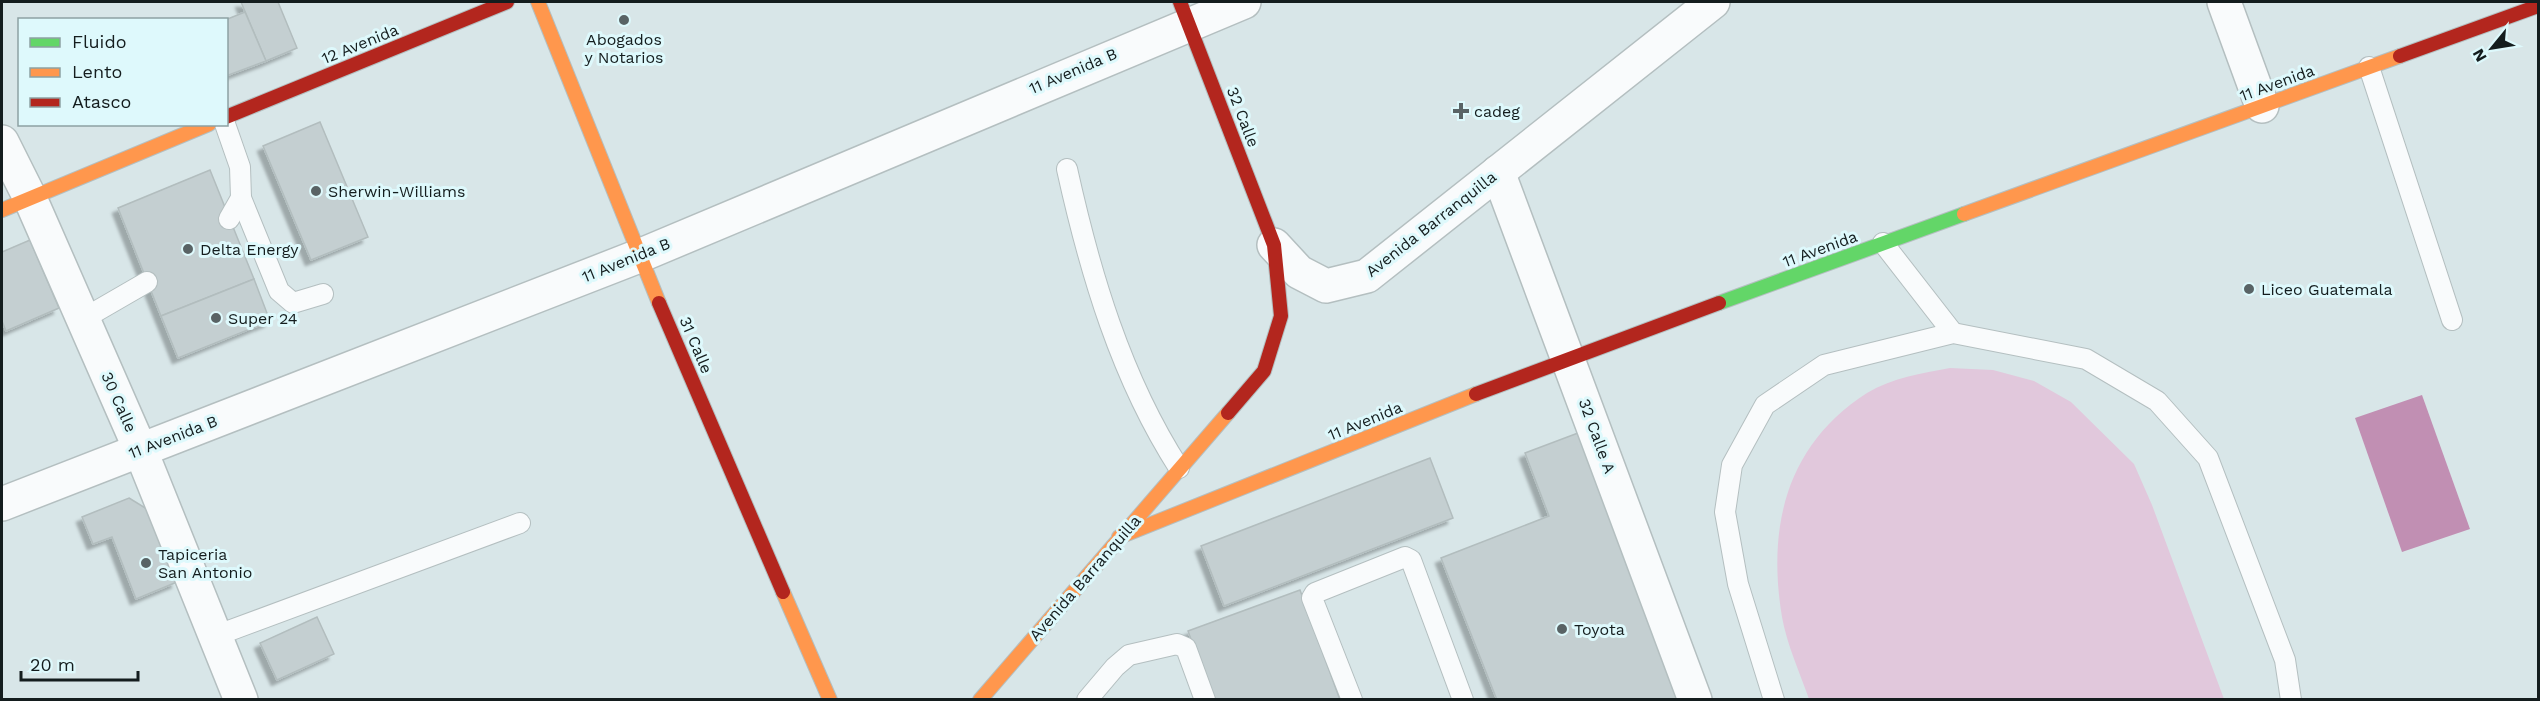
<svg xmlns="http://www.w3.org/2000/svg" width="2540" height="701" font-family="'Work Sans',sans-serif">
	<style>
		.green { fill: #e1c8dc }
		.water { fill: #c18fb3 }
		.building { fill: #c4cfd1; stroke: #b2bdbe; stroke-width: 1.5; filter: url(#shadow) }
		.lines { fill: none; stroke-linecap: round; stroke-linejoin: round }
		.lane-casing { stroke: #b4bfc0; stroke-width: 22 }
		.street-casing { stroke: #b4bfc0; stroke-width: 36 }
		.fast-casing { stroke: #b4bfc0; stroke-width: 16 }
		.slow-casing { stroke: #b4bfc0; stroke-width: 16 }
		.jam-casing { stroke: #b4bfc0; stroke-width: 16 }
		.lane { stroke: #f9fbfc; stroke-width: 20 }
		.street { stroke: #f9fbfc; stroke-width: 33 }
		.fast { stroke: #63d668; stroke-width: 14 }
		.slow { stroke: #ff974d; stroke-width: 14 }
		.jam { stroke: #b3261e; stroke-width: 14 }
		.poi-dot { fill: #596365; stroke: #def9fc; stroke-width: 2 }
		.labels { text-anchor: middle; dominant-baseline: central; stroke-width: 6; stroke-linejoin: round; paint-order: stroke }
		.poi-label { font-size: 16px; fill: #141d1e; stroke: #def9fc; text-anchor: start }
		.street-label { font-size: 16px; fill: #141d1e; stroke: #def9fc }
	</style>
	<defs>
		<filter id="shadow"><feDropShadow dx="-5.5" dy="5.5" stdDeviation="1.5" flood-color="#0004"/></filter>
	</defs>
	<rect width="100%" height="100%" fill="#d8e6e8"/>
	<!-- green -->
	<path class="green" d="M1950 368 1993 370 2034 381 2071 402 2134 464 2152 505 2224 699H1809C1800 673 1787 645 1782 617 1767 527 1786 445 1867 393 1892 378 1922 373 1950 368Z"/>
	<!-- water -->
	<path class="water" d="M2422 395 2470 529 2402 552 2355 418Z"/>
	<!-- building -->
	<g class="building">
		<path d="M241 2H278L297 48 266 61Z"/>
		<path d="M245 12 266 61 226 76 225 20Z"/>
		<path d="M320 122 368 237 311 260 263 146Z"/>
		<path d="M210 170 254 279 161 316 118 208Z"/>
		<path d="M30 240 59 308 6 331 2 321V252Z"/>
		<path d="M254 279 270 321 178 358 161 316Z"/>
		<path d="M1578 433 1682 700H1497L1441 558 1549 516 1525 453Z"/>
		<path d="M1430 458 1453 518 1224 606 1201 546Z"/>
		<path d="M129 498 147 509 177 582 136 599 112 537 93 544 82 517Z"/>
		<path d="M1300 590 1340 700H1213L1188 631Z"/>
		<path d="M317 617 334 654 277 680 260 643Z"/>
	</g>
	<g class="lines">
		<!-- lane casing -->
		<g class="lane-casing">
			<g id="lane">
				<path d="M2369 67 2452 320"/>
				<path d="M225 124 240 167 241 198 229 219"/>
				<path d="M1067 169C1090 273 1121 378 1179 468"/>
				<path d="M241 198 279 291 293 303 323 294"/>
				<path d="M1883 243 1953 333"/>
				<path d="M83 319 147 282"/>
				<path d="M215 636 520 523"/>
				<path d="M1087 700 1115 667 1129 655 1177 644 1186 648 1205 700"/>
				<path d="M1352 700 1312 598 1315 593 1405 557 1411 560 1463 700"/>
				<path d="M1774 700 1738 584 1725 512 1732 465 1765 405 1824 365 1953 333 2086 359 2157 401 2208 458 2285 660 2291 700"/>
			</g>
		</g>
		<!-- street casing -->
		<g class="street-casing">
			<g id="street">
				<path d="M2224 2 2262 106"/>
				<path d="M2 142 30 198 140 449 241 700"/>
				<path d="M1498 172 1695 700"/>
				<path d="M1274 245 1299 272 1326 286 1367 276 1713 2"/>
				<path d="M2 504 639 256 1244 2"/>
			</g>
		</g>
		<!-- fast casing -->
		<g class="fast-casing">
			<path id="fast" d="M1719 303 1964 214"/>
		</g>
		<!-- slow casing -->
		<g class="slow-casing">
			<g id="slow">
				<path d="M538 2 659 303"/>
				<path d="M2 210 209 124"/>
				<path d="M1964 214 2400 56"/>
				<path d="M1119 537 1476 394"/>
				<path d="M783 592 830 700"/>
				<path d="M980 700 1228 413"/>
			</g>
		</g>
		<!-- jam casing -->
		<g class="jam-casing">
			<g id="jam">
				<path d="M1180 2 1274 245 1281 316 1264 371 1228 413"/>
				<path d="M2400 56 2538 6"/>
				<path d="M226 117 507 2"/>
				<path d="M659 303 783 592"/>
				<path d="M1476 394 1719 303"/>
			</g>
		</g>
		<!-- lane -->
		<use href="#lane" class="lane"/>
		<!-- street -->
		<use href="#street" class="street"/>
		<!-- fast -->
		<use href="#fast" class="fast"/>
		<!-- slow -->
		<use href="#slow" class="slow"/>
		<!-- jam -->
		<use href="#jam" class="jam"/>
	</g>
	<!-- markers -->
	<g class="poi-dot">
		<circle cx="624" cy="20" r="6"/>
		<path d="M1458 102h6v6h6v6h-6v6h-6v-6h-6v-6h6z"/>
		<circle cx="316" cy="191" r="6"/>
		<circle cx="188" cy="249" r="6"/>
		<circle cx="2249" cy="289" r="6"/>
		<circle cx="216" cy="318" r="6"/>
		<circle cx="146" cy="563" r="6"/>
		<circle cx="1562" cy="629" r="6"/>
	</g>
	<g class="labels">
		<!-- poi labels -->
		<g class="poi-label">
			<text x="624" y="39" text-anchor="middle">Abogados<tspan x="624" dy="18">y Notarios</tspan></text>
			<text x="1474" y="111">cadeg</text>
			<text x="328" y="191">Sherwin-Williams</text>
			<text x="200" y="249">Delta Energy</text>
			<text x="2261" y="289">Liceo Guatemala</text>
			<text x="228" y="318">Super 24</text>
			<text x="158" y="554">Tapiceria<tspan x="158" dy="18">San Antonio</tspan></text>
			<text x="1574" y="629">Toyota</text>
		</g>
		<!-- street labels -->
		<g class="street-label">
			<text transform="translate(360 44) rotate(-22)">12 Avenida</text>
			<text transform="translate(1073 71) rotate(-23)">11 Avenida B</text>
			<text transform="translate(2277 83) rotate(-20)">11 Avenida</text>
			<text transform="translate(1243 117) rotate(69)">32 Calle</text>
			<text transform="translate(1431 224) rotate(-38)">Avenida Barranquilla</text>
			<text transform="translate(1820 249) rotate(-20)">11 Avenida</text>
			<text transform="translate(626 260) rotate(-22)">11 Avenida B</text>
			<text transform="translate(696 345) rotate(67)">31 Calle</text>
			<text transform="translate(119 402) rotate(66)">30 Calle</text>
			<text transform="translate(1365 421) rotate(-22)">11 Avenida</text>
			<text transform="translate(1597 436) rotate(70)">32 Calle A</text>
			<text transform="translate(173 437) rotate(-21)">11 Avenida B</text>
			<text transform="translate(1085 578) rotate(-49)">Avenida Barranquilla</text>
		</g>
	</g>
	<!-- border -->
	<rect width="2540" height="701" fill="none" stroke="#141d1e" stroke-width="6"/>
	<!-- legend -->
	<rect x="18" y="18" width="210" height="108" fill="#def9fc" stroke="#8da1a3" stroke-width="1.5"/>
	<rect x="30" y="38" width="30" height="9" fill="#63d668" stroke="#8da1a3" stroke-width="1.5"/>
	<text x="72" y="48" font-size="18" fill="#141d1e">Fluido</text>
	<rect x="30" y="68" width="30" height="9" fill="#ff974d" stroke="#8da1a3" stroke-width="1.5"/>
	<text x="72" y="78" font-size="18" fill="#141d1e">Lento</text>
	<rect x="30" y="98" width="30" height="9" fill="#b3261e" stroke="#8da1a3" stroke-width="1.5"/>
	<text x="72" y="108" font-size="18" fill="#141d1e">Atasco</text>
	<!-- north arrow -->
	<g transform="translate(2492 48) rotate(240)" stroke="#def9fc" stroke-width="4.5" paint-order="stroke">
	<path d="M0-4.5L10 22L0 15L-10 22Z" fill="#141d1e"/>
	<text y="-9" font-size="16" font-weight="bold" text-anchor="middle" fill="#141d1e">N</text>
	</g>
	<!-- scale -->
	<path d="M21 671v9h117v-9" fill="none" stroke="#141d1e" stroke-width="3"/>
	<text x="30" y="671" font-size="18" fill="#141d1e" stroke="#def9fc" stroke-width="4.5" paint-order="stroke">20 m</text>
</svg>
